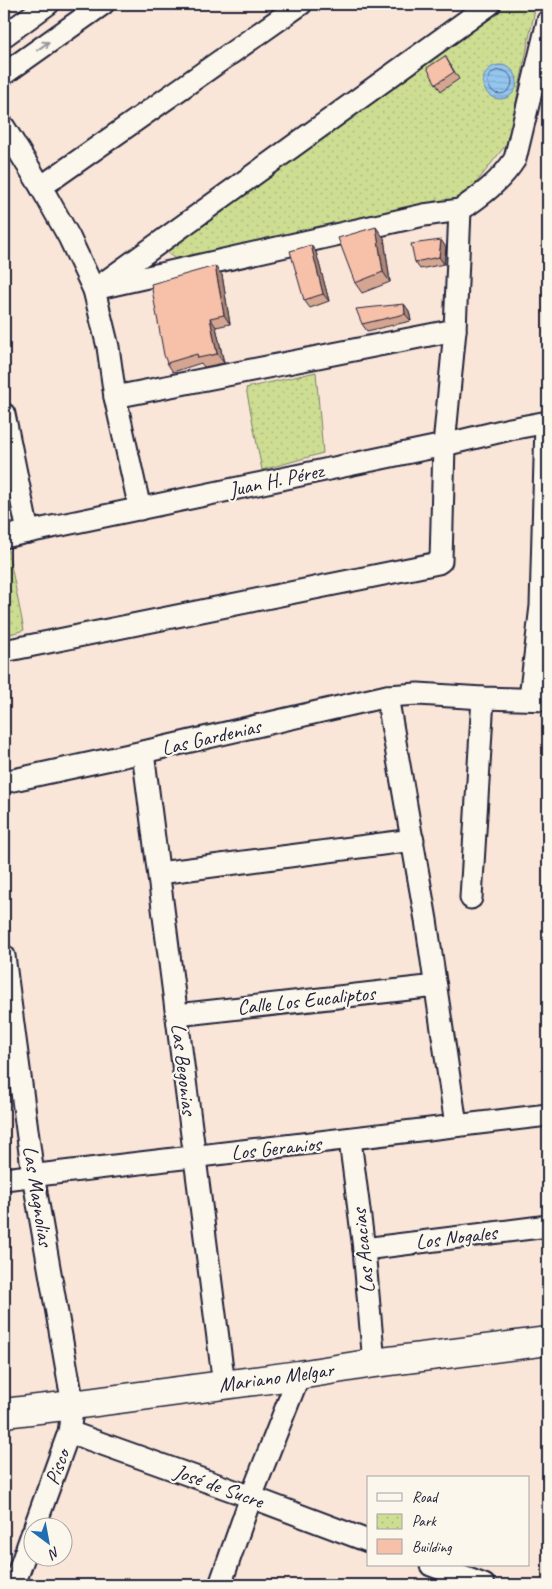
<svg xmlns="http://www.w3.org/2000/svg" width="552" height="1589" font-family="Caveat,sans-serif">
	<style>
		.park { fill: url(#park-dots); stroke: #788067 }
		.water { fill: url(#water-rules); stroke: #6684a8 }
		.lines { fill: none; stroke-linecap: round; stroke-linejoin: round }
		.shore { stroke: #506483; stroke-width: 1 }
		.street-casing { stroke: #22223b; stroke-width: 25 }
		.secondary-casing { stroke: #22223b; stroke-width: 31 }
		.street { stroke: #fbf7ec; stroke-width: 21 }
		.secondary { stroke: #fbf7ec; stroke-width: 28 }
		.wall { fill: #d4a591; stroke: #22223b }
		.shaded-wall { fill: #ac8676; stroke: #22223b }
		.building { fill: #f6c0a9; stroke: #22223b }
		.oneway { stroke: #99979c }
		.labels { text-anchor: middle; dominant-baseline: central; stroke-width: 4.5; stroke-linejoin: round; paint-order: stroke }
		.street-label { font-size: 21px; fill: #22223b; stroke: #fbf7ec }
	</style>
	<defs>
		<pattern id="park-dots" width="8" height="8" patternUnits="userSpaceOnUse" patternTransform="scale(1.25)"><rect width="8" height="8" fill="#cdde93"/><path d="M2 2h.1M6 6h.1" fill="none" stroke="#b0be80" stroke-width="1.8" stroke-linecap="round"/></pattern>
		<pattern id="water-rules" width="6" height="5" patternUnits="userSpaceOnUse" patternTransform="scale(1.25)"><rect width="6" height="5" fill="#94c6f0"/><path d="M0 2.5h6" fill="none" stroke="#7faacf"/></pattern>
	</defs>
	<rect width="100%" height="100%" fill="#fae6d8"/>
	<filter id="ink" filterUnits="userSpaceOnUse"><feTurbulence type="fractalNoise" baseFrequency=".02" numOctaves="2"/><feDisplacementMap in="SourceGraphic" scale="10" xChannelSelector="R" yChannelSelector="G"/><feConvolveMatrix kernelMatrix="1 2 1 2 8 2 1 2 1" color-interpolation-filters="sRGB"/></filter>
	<g filter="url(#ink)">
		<!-- park -->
		<g class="park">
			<path d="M504 4H536L508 142 466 196 176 259 168 254 166 245Z"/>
			<path d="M316 372 323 453 262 470 246 388Z"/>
			<path d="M8 550 24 630 4 636V551Z"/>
		</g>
		<!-- water -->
		<circle class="water" cx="500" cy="82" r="17"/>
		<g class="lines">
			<!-- shore -->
			<circle class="shore" cx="500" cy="82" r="12"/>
			<!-- street casing -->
			<g class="street-casing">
				<g id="street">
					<path d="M4 36 48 4"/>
					<path d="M4 74 103 4"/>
					<path d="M4 127 41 187 69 237 94 290 108 347 115 397 140 509"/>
					<path d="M41 187 301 4"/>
					<path d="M103 287 424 215 460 210"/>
					<path d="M94 290 490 4"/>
					<path d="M115 397 455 330"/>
					<path d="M4 414 28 532"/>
					<path d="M4 537 444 445 510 429 548 422"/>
					<path d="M4 651 438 563 441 561 444 445 455 330 460 210C481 196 501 181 515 159L548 21"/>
					<path d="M387 696 426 920 456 1125"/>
					<path d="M530 698 541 606 546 423"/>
					<path d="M143 752 224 1385"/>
					<path d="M4 782 143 752 387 696 418 694 483 698 548 700"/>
					<path d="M159 873 413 840"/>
					<path d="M471 898 483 698"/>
					<path d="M4 956 33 1175 73 1405 69 1432 35 1526"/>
					<path d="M177 1015 436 986"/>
					<path d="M350 1140 364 1249 374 1363"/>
					<path d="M4 1179 548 1115"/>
					<path d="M364 1249 548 1226"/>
					<path d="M69 1432 251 1497 368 1541"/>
					<path d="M431 1565 484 1585"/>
					<path d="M14 1585 32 1534"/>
					<path d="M220 1585 251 1497 299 1375"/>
				</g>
			</g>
			<!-- secondary casing -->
			<g class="secondary-casing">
				<path id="secondary" d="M4 1413 73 1405 299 1375 374 1363 548 1341"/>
			</g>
			<!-- street -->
			<use href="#street" class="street"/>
			<!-- secondary -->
			<use href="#secondary" class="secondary"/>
		</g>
		<!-- wall -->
		<g class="wall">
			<path d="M445 56 459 79 441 91 436 84Z"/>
			<path d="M384 238 390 282 362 293 355 283Z"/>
			<path d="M446 247 444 264 420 269 415 262Z"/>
			<path d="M316 252 329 301 310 308 304 300Z"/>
			<path d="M222 275 230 324 216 327 224 363 204 367 201 363 173 372 167 363Z"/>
			<path d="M404 304 409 311 411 321 367 331 362 324Z"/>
		</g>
		<!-- shaded-wall -->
		<g class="shaded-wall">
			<path d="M376 227 384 238 390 282 383 272Z"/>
			<path d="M441 240 446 247 444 264 439 257Z"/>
			<path d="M311 245 316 252 329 301 323 294Z"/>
			<path d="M215 266 222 275 230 324 224 315Z"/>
			<path d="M404 304 409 311 411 321 405 314Z"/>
			<path d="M210 318 216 327 224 363 217 354Z"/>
		</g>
		<!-- building -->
		<g class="building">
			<path d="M445 56 454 72 436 84 427 68Z"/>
			<path d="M376 227 383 272 355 283 338 238Z"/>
			<path d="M441 240 439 257 415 262 411 244Z"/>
			<path d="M311 245 323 294 304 300 290 251Z"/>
			<path d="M215 266 224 315 210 318 217 354 198 358 197 354 167 363 164 355 151 284Z"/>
			<path d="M404 304 405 314 362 324 356 309Z"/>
		</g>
		<!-- one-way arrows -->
		<defs><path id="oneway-shaft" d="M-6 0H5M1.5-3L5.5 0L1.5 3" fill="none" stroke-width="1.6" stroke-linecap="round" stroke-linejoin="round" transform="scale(1.25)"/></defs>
		<use class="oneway" href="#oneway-shaft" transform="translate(43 46) rotate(-36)"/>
	</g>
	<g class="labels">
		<!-- street labels -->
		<g class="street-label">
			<text transform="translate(276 480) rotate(-12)">Juan H. Pérez</text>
			<text transform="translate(211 737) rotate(-13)">Las Gardenias</text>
			<text transform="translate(306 1000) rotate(-6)">Calle Los Eucaliptos</text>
			<text transform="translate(184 1069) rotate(83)">Las Begonias</text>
			<text transform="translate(276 1148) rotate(-6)">Los Geranios</text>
			<text transform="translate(38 1196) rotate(81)">Las Magnolias</text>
			<text transform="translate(456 1237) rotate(-7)">Los Nogales</text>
			<text transform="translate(363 1251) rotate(-96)">Las Acacias</text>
			<text transform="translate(276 1377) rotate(-8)">Mariano Melgar</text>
			<text transform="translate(57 1467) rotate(-70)">Pisco</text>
			<text transform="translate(219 1486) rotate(20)">José de Sucre</text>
		</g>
	</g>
	<!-- margin -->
	<rect width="552" height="1589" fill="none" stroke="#fbf7ec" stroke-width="20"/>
	<rect x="10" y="10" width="532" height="1569" fill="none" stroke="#22223b" stroke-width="2" filter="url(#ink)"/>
	<!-- legend -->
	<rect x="367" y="1476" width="162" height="90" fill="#fbf7ec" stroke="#a4a2a5"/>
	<rect x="377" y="1493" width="25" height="8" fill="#fbf7ec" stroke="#a4a2a5"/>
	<text x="412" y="1502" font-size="15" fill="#22223b">Road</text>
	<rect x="377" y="1514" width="25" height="15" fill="url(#park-dots)" stroke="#a4a2a5"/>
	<text x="412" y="1526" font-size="15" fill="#22223b">Park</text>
	<rect x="377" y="1539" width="25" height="15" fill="#f6c0a9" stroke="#a4a2a5"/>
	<text x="412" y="1552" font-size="15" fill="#22223b">Building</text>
	<!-- north arrow -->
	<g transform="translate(48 1542) rotate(148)"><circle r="24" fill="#fbf7ec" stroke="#a4a2a5"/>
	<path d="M0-4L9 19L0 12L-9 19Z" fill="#1f6fb2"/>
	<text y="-8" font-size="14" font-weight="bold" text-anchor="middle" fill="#22223b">N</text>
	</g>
</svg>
